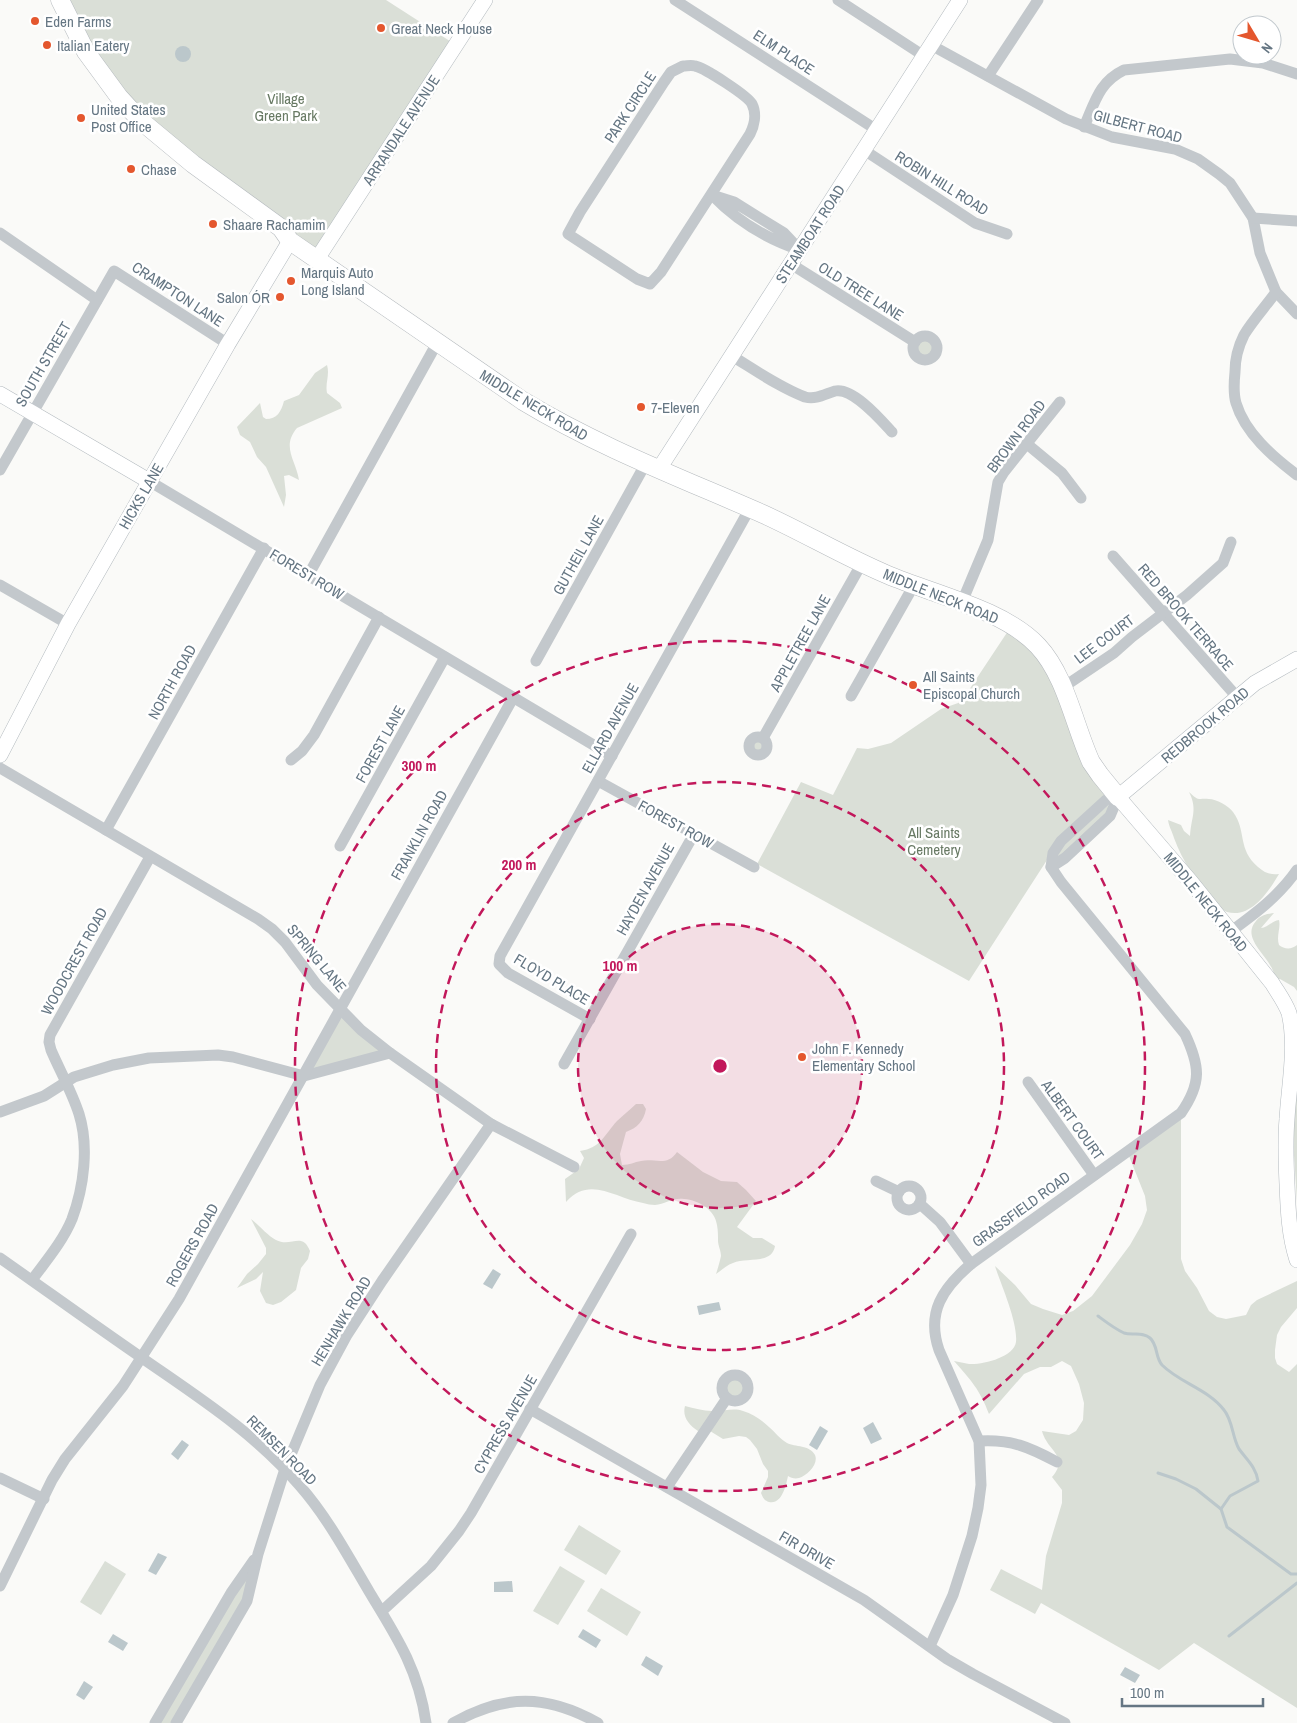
<svg xmlns="http://www.w3.org/2000/svg" width="1297" height="1723" font-family="'Archivo Narrow',sans-serif">
	<style>
		.green { fill: #dadfd7 }
		.water { fill: #bbc7cb }
		.lines { fill: none; stroke-linecap: round; stroke-linejoin: round }
		.stream { stroke: #bbc7cb; stroke-width: 3 }
		.secondary-casing { stroke: #b3babf; stroke-width: 16 }
		.primary-casing { stroke: #b5babe; stroke-width: 19 }
		.street { stroke: #c3c8cc; stroke-width: 11 }
		.secondary { stroke: #fff; stroke-width: 15 }
		.primary { stroke: #fff; stroke-width: 18 }
		.ring { fill: none; stroke: #c2185b; stroke-width: 2.5; stroke-dasharray: 9 6 }
		.poi-dot { fill: #e4572e; stroke: #fff; stroke-width: 2 }
		.labels { text-anchor: middle; dominant-baseline: central; stroke-width: 5; stroke-linejoin: round; paint-order: stroke }
		.poi-label { font-size: 15px; fill: #657683; stroke: #fff; text-anchor: start }
		.street-label { font-size: 15px; fill: #657683; stroke: #fff }
		.park-label { font-size: 15px; fill: #687a64; stroke: #fff }
		.centre { fill: #c2185b; stroke: #fff; stroke-width: 2.5 }
		.ring-label { font-size: 15px; text-anchor: middle; font-weight: bold; fill: #c2185b; stroke: #fff; stroke-width: 5; stroke-linejoin: round; paint-order: stroke }
	</style>
	<rect width="100%" height="100%" fill="#fafaf8"/>
	<!-- green -->
	<g class="green">
		<path d="M52 0H386L456 45 317 259 114 101 77 55Z"/>
		<circle cx="926" cy="348" r="10"/>
		<path d="M327 365C330 375 325 383 327 393L340 403 342 408 297 428C281 447 296 460 299 480L289 475 284 476 286 495 284 507 266 467 257 457 250 442 240 435 237 427 260 403 263 417 266 419C277 419 281 412 284 401L299 395 315 373Z"/>
		<path d="M1012 625 1026 636 1117 796 1058 843 969 981 757 864 801 782 833 795 857 748 868 749 891 743 941 709 961 702Z"/>
		<circle cx="758" cy="746" r="8"/>
		<path d="M1189 792C1200 802 1197 798 1209 799 1216 799 1229 806 1233 812 1247 831 1237 849 1258 867 1265 873 1270 875 1279 874 1269 891 1251 919 1227 912 1221 910 1217 903 1213 899 1195 880 1183 862 1174 838 1172 831 1169 827 1168 820L1181 825 1184 831 1190 836C1191 817 1198 810 1189 792Z"/>
		<path d="M1115 800 1108 815 1053 864 1063 842Z"/>
		<path d="M1274 913 1261 928C1267 928 1272 921 1279 920 1281 928 1276 936 1279 945 1284 949 1291 950 1297 945V991L1294 987 1280 979 1274 981C1279 961 1238 941 1256 921 1261 915 1266 914 1274 913Z"/>
		<path d="M341 1013 385 1051 308 1073Z"/>
		<path d="M1297 1094V1201L1292 1124Z"/>
		<path d="M636 1104H643L646 1109C644 1121 637 1128 626 1132L620 1154 622 1165C630 1165 634 1162 641 1161 655 1158 667 1167 677 1152L703 1172 721 1181 737 1182 746 1190 756 1201 737 1227 753 1238H762L775 1246C772 1265 746 1257 733 1263 727 1265 722 1270 716 1274 718 1268 720 1261 721 1256 721 1251 718 1245 718 1241 718 1236 718 1230 717 1225 715 1210 699 1200 684 1199 674 1197 665 1204 655 1205 651 1205 647 1204 643 1203 616 1199 590 1175 566 1202L565 1179 579 1169 584 1158 580 1151C601 1148 604 1135 617 1121 623 1115 630 1110 636 1104Z"/>
		<path d="M1181 1113V1259L1185 1271 1197 1288 1209 1311 1217 1317 1226 1319 1246 1315 1251 1305 1257 1300 1297 1281V1308L1281 1327 1277 1335 1275 1350V1358L1277 1364 1289 1372 1297 1364V1708L1194 1643 1159 1670 1041 1603 1035 1614 990 1590 1001 1569 1042 1590 1046 1556 1062 1503V1490L1052 1477C1070 1456 1047 1451 1042 1431L1069 1435 1076 1431 1083 1420 1084 1403 1079 1384 1071 1366 1062 1361 1051 1367H1040L1024 1374 989 1414C980 1390 971 1380 954 1361 959 1362 964 1363 969 1364 983 1365 1014 1357 1016 1342 1018 1322 1001 1285 995 1266L1015 1285 1031 1304 1043 1309 1062 1315 1073 1311 1092 1296 1130 1245 1142 1224 1147 1210 1145 1196 1127 1151Z"/>
		<path d="M251 1219C259 1225 267 1235 276 1240 291 1248 302 1231 310 1251L308 1259 301 1268 296 1290 281 1302 273 1305 266 1303 260 1291 263 1272 256 1279 237 1288 247 1274 258 1264 266 1254V1248Z"/>
		<circle cx="735" cy="1388" r="11"/>
		<path d="M685 1406C694 1408 703 1411 712 1411 723 1412 733 1407 743 1411 753 1414 762 1420 769 1427 775 1432 780 1439 787 1443 795 1447 810 1445 815 1455 819 1464 807 1476 799 1478 795 1479 791 1478 788 1476 786 1485 782 1505 769 1502 764 1500 763 1498 761 1493L768 1477V1471L763 1464 757 1449 750 1440 746 1437 739 1436 723 1439 710 1431H698C689 1425 682 1417 685 1406Z"/>
		<path d="M579 1525 621 1551 606 1575 564 1550Z"/>
		<path d="M258 1554 247 1601 176 1723H155Z"/>
		<path d="M105 1561 126 1574 101 1615 80 1602Z"/>
		<path d="M560 1566 585 1581 558 1625 533 1611Z"/>
		<path d="M601 1588 641 1612 627 1636 587 1611Z"/>
	</g>
	<!-- water -->
	<g class="water">
		<circle cx="183" cy="54" r="8"/>
		<path d="M493 1269 501 1274 492 1289 483 1284Z"/>
		<path d="M719 1302 721 1310 699 1315 697 1306Z"/>
		<path d="M873 1422 882 1439 871 1444 863 1428Z"/>
		<path d="M820 1426 828 1431 817 1450 809 1445Z"/>
		<path d="M182 1440 189 1445 178 1460 171 1454Z"/>
		<path d="M158 1553 167 1557 156 1575 148 1571Z"/>
		<path d="M512 1581 513 1592H494V1582Z"/>
		<path d="M583 1629 601 1640 596 1648 578 1637Z"/>
		<path d="M113 1634 128 1643 123 1651 108 1642Z"/>
		<path d="M646 1656 663 1666 658 1676 641 1665Z"/>
		<path d="M1125 1667 1140 1675 1135 1683 1120 1675Z"/>
		<path d="M84 1681 93 1687 84 1700 76 1695Z"/>
	</g>
	<g class="lines">
		<!-- stream -->
		<g class="stream">
			<path d="M1098 1316C1106 1322 1115 1329 1124 1333 1132 1336 1142 1331 1150 1338 1158 1345 1155 1357 1162 1365 1180 1383 1208 1389 1224 1410 1233 1421 1232 1437 1239 1449 1247 1460 1256 1467 1258 1481L1230 1496 1221 1509 1227 1527 1291 1574H1297"/>
			<path d="M1158 1473 1176 1479 1196 1489 1221 1509"/>
			<path d="M1229 1636 1297 1583"/>
		</g>
		<!-- secondary casing -->
		<g class="secondary-casing">
			<g id="secondary">
				<path d="M317 259 485 0"/>
				<path d="M0 394 149 481"/>
				<path d="M659 469 960 0"/>
				<path d="M1297 659 1255 683 1118 797 1191 882 1272 983C1278 993 1285 1002 1289 1013 1297 1047 1289 1084 1287 1119 1285 1141 1286 1163 1287 1184 1288 1210 1289 1235 1297 1260"/>
				<path d="M0 755 68 624 228 344 290 241"/>
			</g>
		</g>
		<!-- primary casing -->
		<g class="primary-casing">
			<path id="primary" d="M60 0 86 52 119 97 140 120 193 164 281 228 290 241 523 401C599 447 681 478 763 514 805 533 845 557 888 575 933 594 1005 610 1038 646 1066 676 1074 725 1091 762L1100 775 1118 797"/>
		</g>
		<!-- street -->
		<g class="street">
			<path d="M675 0 877 130"/>
			<path d="M838 0 924 56"/>
			<path d="M931 45 1066 119 1112 137 1175 149 1198 159 1219 174 1230 183 1253 218 1260 253 1276 292 1297 314"/>
			<path d="M683 66C687 66 691 65 695 66 705 68 748 96 752 104 757 114 754 126 750 134L661 272 650 284 637 279 568 234 580 212 664 82 671 72Z"/>
			<path d="M988 76 1038 0"/>
			<path d="M1084 127C1095 102 1099 82 1124 70L1230 59 1263 63 1297 74"/>
			<path d="M864 150 975 223 1007 234"/>
			<path d="M712 195 734 202 784 233 800 250C767 239 736 220 712 195Z"/>
			<path d="M1253 218 1297 221"/>
			<path d="M0 233 97 300"/>
			<path d="M791 264 915 342"/>
			<path d="M1276 292C1266 306 1253 320 1244 335 1238 347 1235 360 1235 372 1234 382 1233 393 1236 403 1245 433 1273 457 1297 475"/>
			<circle cx="925" cy="348" r="12"/>
			<path d="M732 356C755 370 779 387 805 397 816 400 825 394 835 391 853 387 881 420 892 432"/>
			<path d="M1027 444 1062 473 1081 498"/>
			<path d="M0 470 114 271 228 344"/>
			<path d="M149 481 612 756"/>
			<path d="M1113 556 1237 697"/>
			<path d="M309 574 437 343"/>
			<path d="M0 585 68 624"/>
			<path d="M962 602 988 540 998 482 1004 472 1060 402"/>
			<path d="M536 661 646 463"/>
			<path d="M1062 688 1114 653 1132 637 1187 595 1223 563 1231 542"/>
			<path d="M851 696 914 585"/>
			<circle cx="758" cy="746" r="9"/>
			<path d="M763 738 862 563"/>
			<path d="M291 760 302 751 314 735 379 617"/>
			<path d="M0 768 258 919 272 929 285 942 317 985 361 1030 390 1053 491 1124 574 1167"/>
			<path d="M598 781 754 867"/>
			<path d="M106 830 264 548"/>
			<path d="M340 846 445 657"/>
			<path d="M1051 867 1065 858 1110 816 1118 797"/>
			<path d="M1230 932C1256 913 1279 896 1297 870"/>
			<path d="M590 1019 508 973 499 964 500 956 750 508"/>
			<path d="M564 1064 694 834"/>
			<path d="M1028 1082 1094 1175"/>
			<path d="M0 1112 44 1096 74 1077 113 1065 149 1058 218 1055 233 1057 304 1076 390 1053"/>
			<path d="M876 1181 899 1192"/>
			<circle cx="909" cy="1198" r="12"/>
			<path d="M920 1204 940 1222 971 1264"/>
			<path d="M0 1258C47 1291 94 1325 142 1358 198 1397 255 1433 300 1486 328 1518 348 1556 370 1593 397 1637 419 1671 426 1723"/>
			<path d="M32 1280C46 1261 63 1241 72 1219 84 1187 89 1146 79 1114 72 1092 60 1071 51 1050L49 1042 50 1035 150 857"/>
			<circle cx="735" cy="1388" r="13"/>
			<path d="M530 1409 864 1600 947 1659 973 1674 1065 1723"/>
			<path d="M979 1441C1011 1439 1029 1447 1057 1462"/>
			<path d="M0 1478 44 1499"/>
			<path d="M667 1487 727 1398"/>
			<path d="M0 1586 52 1480 65 1459 123 1386 179 1299 513 698"/>
			<path d="M382 1611 431 1566 459 1531 471 1513 631 1234"/>
			<path d="M930 1646 953 1595 972 1536 978 1508 981 1485 979 1441 939 1350C926 1312 943 1288 971 1264L1181 1113C1202 1083 1200 1066 1185 1034L1061 882 1051 867 1053 853 1061 841 1106 800 1118 797"/>
			<path d="M155 1723 231 1593 254 1560"/>
			<path d="M176 1723 247 1601 258 1554 285 1469 320 1385 347 1335 382 1281 491 1124"/>
			<path d="M453 1723C505 1694 546 1694 598 1723"/>
		</g>
		<!-- secondary -->
		<use href="#secondary" class="secondary"/>
		<!-- primary -->
		<use href="#primary" class="primary"/>
	</g>
	<!-- distance rings -->
	<circle cx="720" cy="1066" r="142" fill="#c2185b" fill-opacity=".12"/>
	<g class="ring">
		<circle cx="720" cy="1066" r="142"/>
		<circle cx="720" cy="1066" r="284"/>
		<circle cx="720" cy="1066" r="425"/>
	</g>
	<!-- markers -->
	<g class="poi-dot">
		<circle cx="35" cy="21" r="5"/>
		<circle cx="381" cy="28" r="5"/>
		<circle cx="47" cy="45" r="5"/>
		<circle cx="81" cy="118" r="5"/>
		<circle cx="131" cy="169" r="5"/>
		<circle cx="213" cy="224" r="5"/>
		<circle cx="291" cy="281" r="5"/>
		<circle cx="280" cy="297" r="5"/>
		<circle cx="641" cy="407" r="5"/>
		<circle cx="913" cy="685" r="5"/>
		<circle cx="802" cy="1057" r="5"/>
	</g>
	<g class="labels">
		<!-- poi labels -->
		<g class="poi-label">
			<text x="45" y="21">Eden Farms</text>
			<text x="391" y="28">Great Neck House</text>
			<text x="57" y="45">Italian Eatery</text>
			<text x="91" y="109">United States<tspan x="91" dy="17">Post Office</tspan></text>
			<text x="141" y="169">Chase</text>
			<text x="223" y="224">Shaare Rachamim</text>
			<text x="301" y="272">Marquis Auto<tspan x="301" dy="17">Long Island</tspan></text>
			<text x="270" y="297" text-anchor="end">Salon ÓR</text>
			<text x="651" y="407">7-Eleven</text>
			<text x="923" y="676">All Saints<tspan x="923" dy="17">Episcopal Church</tspan></text>
			<text x="812" y="1048">John F. Kennedy<tspan x="812" dy="17">Elementary School</tspan></text>
		</g>
		<!-- street labels -->
		<g class="street-label">
			<text transform="translate(784 52) rotate(33)">ELM PLACE</text>
			<text transform="translate(630 107) rotate(-57)">PARK CIRCLE</text>
			<text transform="translate(1138 126) rotate(15)">GILBERT ROAD</text>
			<text transform="translate(401 130) rotate(-57)">ARRANDALE AVENUE</text>
			<text transform="translate(942 183) rotate(32)">ROBIN HILL ROAD</text>
			<text transform="translate(810 234) rotate(-57)">STEAMBOAT ROAD</text>
			<text transform="translate(861 291) rotate(32)">OLD TREE LANE</text>
			<text transform="translate(178 294) rotate(33)">CRAMPTON LANE</text>
			<text transform="translate(43 364) rotate(-60)">SOUTH STREET</text>
			<text transform="translate(534 405) rotate(31)">MIDDLE NECK ROAD</text>
			<text transform="translate(1016 436) rotate(-53)">BROWN ROAD</text>
			<text transform="translate(141 496) rotate(-60)">HICKS LANE</text>
			<text transform="translate(578 555) rotate(-61)">GUTHEIL LANE</text>
			<text transform="translate(307 574) rotate(31)">FOREST ROW</text>
			<text transform="translate(941 596) rotate(22)">MIDDLE NECK ROAD</text>
			<text transform="translate(1186 617) rotate(49)">RED BROOK TERRACE</text>
			<text transform="translate(1104 639) rotate(-37)">LEE COURT</text>
			<text transform="translate(800 643) rotate(-61)">APPLETREE LANE</text>
			<text transform="translate(172 682) rotate(-61)">NORTH ROAD</text>
			<text transform="translate(1205 725) rotate(-40)">REDBROOK ROAD</text>
			<text transform="translate(610 728) rotate(-61)">ELLARD AVENUE</text>
			<text transform="translate(380 744) rotate(-61)">FOREST LANE</text>
			<text transform="translate(676 824) rotate(29)">FOREST ROW</text>
			<text transform="translate(419 835) rotate(-61)">FRANKLIN ROAD</text>
			<text transform="translate(645 889) rotate(-61)">HAYDEN AVENUE</text>
			<text transform="translate(1206 902) rotate(51)">MIDDLE NECK ROAD</text>
			<text transform="translate(317 958) rotate(50)">SPRING LANE</text>
			<text transform="translate(74 961) rotate(-61)">WOODCREST ROAD</text>
			<text transform="translate(552 979) rotate(31)">FLOYD PLACE</text>
			<text transform="translate(1073 1120) rotate(54)">ALBERT COURT</text>
			<text transform="translate(1021 1209) rotate(-36)">GRASSFIELD ROAD</text>
			<text transform="translate(192 1245) rotate(-61)">ROGERS ROAD</text>
			<text transform="translate(341 1321) rotate(-59)">HENHAWK ROAD</text>
			<text transform="translate(505 1424) rotate(-60)">CYPRESS AVENUE</text>
			<text transform="translate(282 1450) rotate(45)">REMSEN ROAD</text>
			<text transform="translate(807 1550) rotate(30)">FIR DRIVE</text>
		</g>
		<!-- park labels -->
		<g class="park-label">
			<text x="286" y="98">Village<tspan x="286" dy="17">Green Park</tspan></text>
			<text x="934" y="832">All Saints<tspan x="934" dy="17">Cemetery</tspan></text>
		</g>
	</g>
	<circle cx="720" cy="1066" r="8" class="centre"/>
	<g class="ring-label">
		<text x="419" y="771">300 m</text>
		<text x="519" y="870">200 m</text>
		<text x="620" y="971">100 m</text>
	</g>
	<!-- north arrow -->
	<g transform="translate(1257 40) rotate(128)"><circle r="24" fill="#ffffff" stroke="#c1c8cd"/>
	<path d="M0-4L9 19L0 12L-9 19Z" fill="#e4572e"/>
	<text y="-8" font-size="14" font-weight="bold" text-anchor="middle" fill="#657683">N</text>
	</g>
	<!-- scale -->
	<path d="M1122 1698v8h141v-8" fill="none" stroke="#657683" stroke-width="2.5"/>
	<text x="1130" y="1698" font-size="15" fill="#657683" stroke="#ffffff" stroke-width="4" paint-order="stroke">100 m</text>
</svg>
